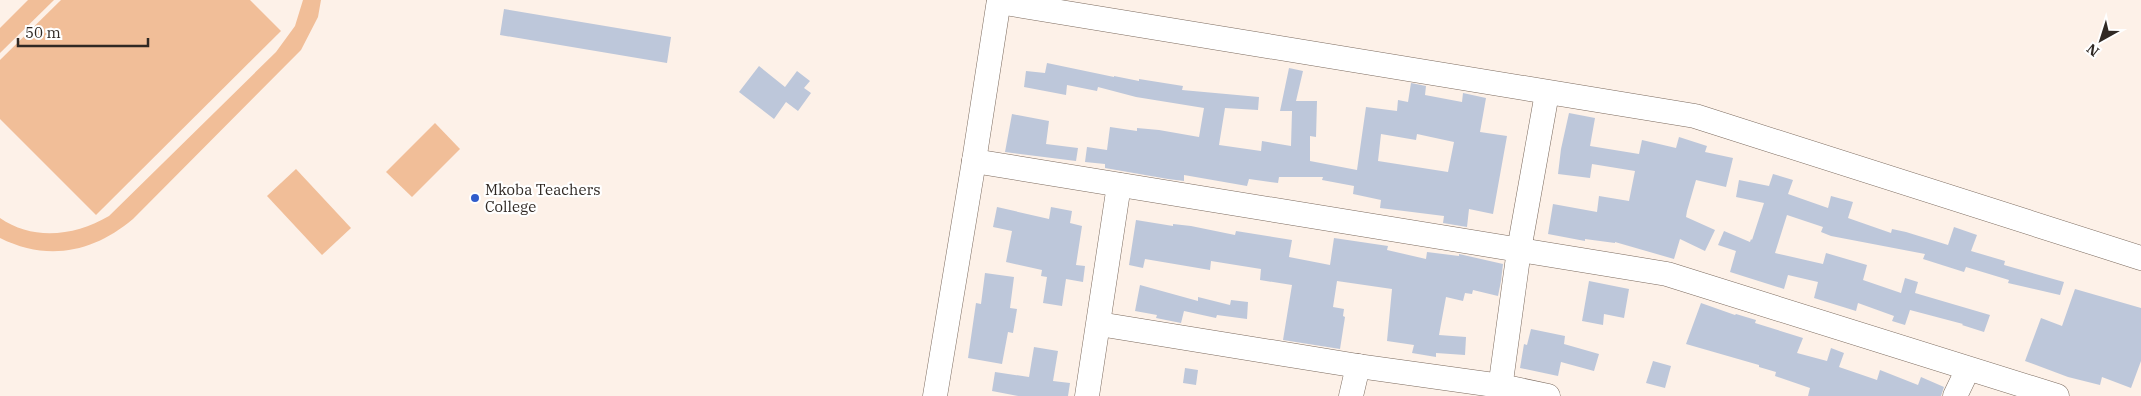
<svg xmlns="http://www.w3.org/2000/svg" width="2141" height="396" font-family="'IBM Plex Serif',serif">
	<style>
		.green { fill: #f1be98 }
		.building { fill: #bdc7da; fill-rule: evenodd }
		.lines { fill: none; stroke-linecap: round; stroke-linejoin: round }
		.minor-casing { stroke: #7b6a5e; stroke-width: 25 }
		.minor { stroke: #fff; stroke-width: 24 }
		.poi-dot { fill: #305ccb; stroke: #fff; stroke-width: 2 }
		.labels { text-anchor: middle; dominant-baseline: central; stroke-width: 4.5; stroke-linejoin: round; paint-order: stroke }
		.poi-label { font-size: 15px; fill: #302924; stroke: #fff; text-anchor: start }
	</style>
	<rect width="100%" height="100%" fill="#fdf1e8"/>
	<!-- green -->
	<g class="green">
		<path d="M28 0H54L0 53V28Z"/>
		<path d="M61 0H250L281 31 96 215 0 119V60Z"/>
		<path d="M303 0H321L318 17 301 50 133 219C94 252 48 262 0 238V218C33 241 75 236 109 216L276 52 295 26Z"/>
		<path d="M435 123 460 149 412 197 386 172Z"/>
		<path d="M296 169 351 228 322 255 267 196Z"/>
	</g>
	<!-- building -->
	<g class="building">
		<path d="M504 9 671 37 667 63 500 35Z"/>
		<path d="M1047 63 1114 77V76L1139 81V79L1183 86 1182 90 1259 97 1258 110 1225 108 1219 145 1261 151 1262 141 1291 146 1292 111H1280L1289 68 1303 71 1296 101H1317L1316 137 1310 136V161L1357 170 1366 107 1397 111 1398 100 1408 102 1411 83 1426 86 1425 95 1462 102 1463 93 1486 98 1480 132 1507 136 1493 214 1469 209 1467 227 1443 223 1444 216 1380 208 1381 200 1353 194 1354 186 1322 180 1323 177H1279L1278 183 1249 179 1247 186 1184 175V181L1168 179 1105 168V164L1085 162 1087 147 1107 150 1110 127 1137 131V128L1159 130 1199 137 1204 108 1136 97 1098 87 1097 91 1067 85 1066 95 1024 87 1026 71 1045 73ZM1381 134 1416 140 1417 134 1454 142 1448 172 1378 161Z"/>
		<path d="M759 66 785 87 797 71 810 81 804 88 811 93 798 111 786 102 774 119 739 92Z"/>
		<path d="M1569 113 1595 118 1590 146 1639 154 1642 140 1676 148 1679 137 1707 146 1705 152 1733 158 1726 187 1696 180 1687 211 1686 217 1715 230 1705 251 1680 239 1674 259 1615 242V243L1585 239V241L1548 234 1553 204 1597 212 1599 196 1629 201 1635 171 1592 164 1590 178 1558 174 1561 149Z"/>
		<path d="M1012 114 1049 121 1046 144 1078 148 1076 161 1005 152Z"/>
		<path d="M1773 174 1793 180 1788 194 1828 208 1831 196 1853 202 1848 218 1891 233 1892 229 1906 232 1948 245 1954 227 1977 235 1971 251 2005 261 2004 265 2064 282 2060 295 2008 283 2009 280 1966 267 1964 272 1923 259 1925 254 1831 236 1821 232 1823 227 1787 215 1775 253 1823 264 1826 253 1867 265 1863 280 1901 293 1905 278 1918 282 1915 293 1990 315 1984 332 1962 325 1963 324 1910 310 1905 325 1892 321 1894 316 1858 303 1856 311 1814 298 1818 282 1788 275 1784 289 1730 272 1736 251 1718 245 1724 231 1750 242 1751 239 1752 240 1764 203 1736 197 1739 180 1769 186Z"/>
		<path d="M997 207 1049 219 1051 207 1072 211 1070 223 1082 226 1076 265 1085 266 1083 282 1066 279 1062 306 1043 303 1047 277 1041 276 1042 270 1006 262 1012 231 993 227Z"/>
		<path d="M1136 220 1173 226V224L1191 226 1235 235 1236 231 1292 240 1289 257 1330 265 1334 238 1388 246 1387 250 1426 259 1427 252 1459 256V254L1503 264 1501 281 1498 296 1473 290 1472 294 1465 293 1463 301 1446 297 1439 335 1466 337 1465 355 1436 353V357L1412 353 1414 345 1387 341 1392 289 1337 281 1333 307 1344 309 1343 316 1345 317 1340 349 1283 340 1292 285 1260 280 1261 269 1211 261 1210 270 1145 259 1143 268 1129 265Z"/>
		<path d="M985 273 1014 277 1010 308 1017 309 1013 333 1008 332 1002 364 968 358 976 303 981 304Z"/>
		<path d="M1589 281 1629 289 1624 318 1604 314 1603 325 1582 321Z"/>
		<path d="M1140 285 1198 301V297L1230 305 1231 300 1248 302 1247 319 1217 315 1216 318 1184 311 1181 323 1156 318 1157 315 1135 311Z"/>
		<path d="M2075 289 2141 308V361L2131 388 2102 377 2100 385 2068 377 2025 361 2041 318 2062 326Z"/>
		<path d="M1701 303 1735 315 1736 314 1756 320 1755 323 1803 338 1797 353 1827 361 1831 348 1844 353 1839 367 1877 380 1880 370 1918 385 1921 377 1944 387 1941 396H1808L1810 388 1775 376 1776 372 1759 367V365L1686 344Z"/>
		<path d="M1531 329 1565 336 1564 344 1599 354 1594 371 1561 362 1558 376 1520 368 1524 344 1527 345Z"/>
		<path d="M1034 347 1058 351 1053 381 1070 383 1068 396H1018L992 391 995 372 1029 377Z"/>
		<path d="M1653 361 1671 366 1665 388 1646 383Z"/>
		<path d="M1185 368 1198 370 1196 385 1183 383Z"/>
	</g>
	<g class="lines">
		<!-- minor casing -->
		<g class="minor-casing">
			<g id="minor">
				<path d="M999 2 1695 116 2141 258"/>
				<path d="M974 161 1667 274 2057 396"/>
				<path d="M1099 324 1358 366 1501 386 1548 396"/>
				<path d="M935 396 974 161 999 0"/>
				<path d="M1087 396 1119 185"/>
				<path d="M1351 396 1358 366"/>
				<path d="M1499 396 1519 250 1547 93"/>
				<path d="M1955 396 1968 369"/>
			</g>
		</g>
		<!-- minor -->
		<use href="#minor" class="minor"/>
	</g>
	<!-- markers -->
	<circle class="poi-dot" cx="475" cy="198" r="5"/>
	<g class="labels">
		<!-- poi labels -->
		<g class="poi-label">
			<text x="485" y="189">Mkoba Teachers<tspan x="485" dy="17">College</tspan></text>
		</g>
	</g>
	<!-- north arrow -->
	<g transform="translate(2101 40) rotate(219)" stroke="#ffffff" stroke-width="4" paint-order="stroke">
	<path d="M0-4L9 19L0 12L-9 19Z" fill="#302924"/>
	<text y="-8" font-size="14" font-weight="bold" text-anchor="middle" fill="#302924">N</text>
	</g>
	<!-- scale -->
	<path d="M18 38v8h130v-8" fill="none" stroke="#302924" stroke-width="2.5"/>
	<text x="25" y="38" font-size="15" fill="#302924" stroke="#ffffff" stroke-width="4" paint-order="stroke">50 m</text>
</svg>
